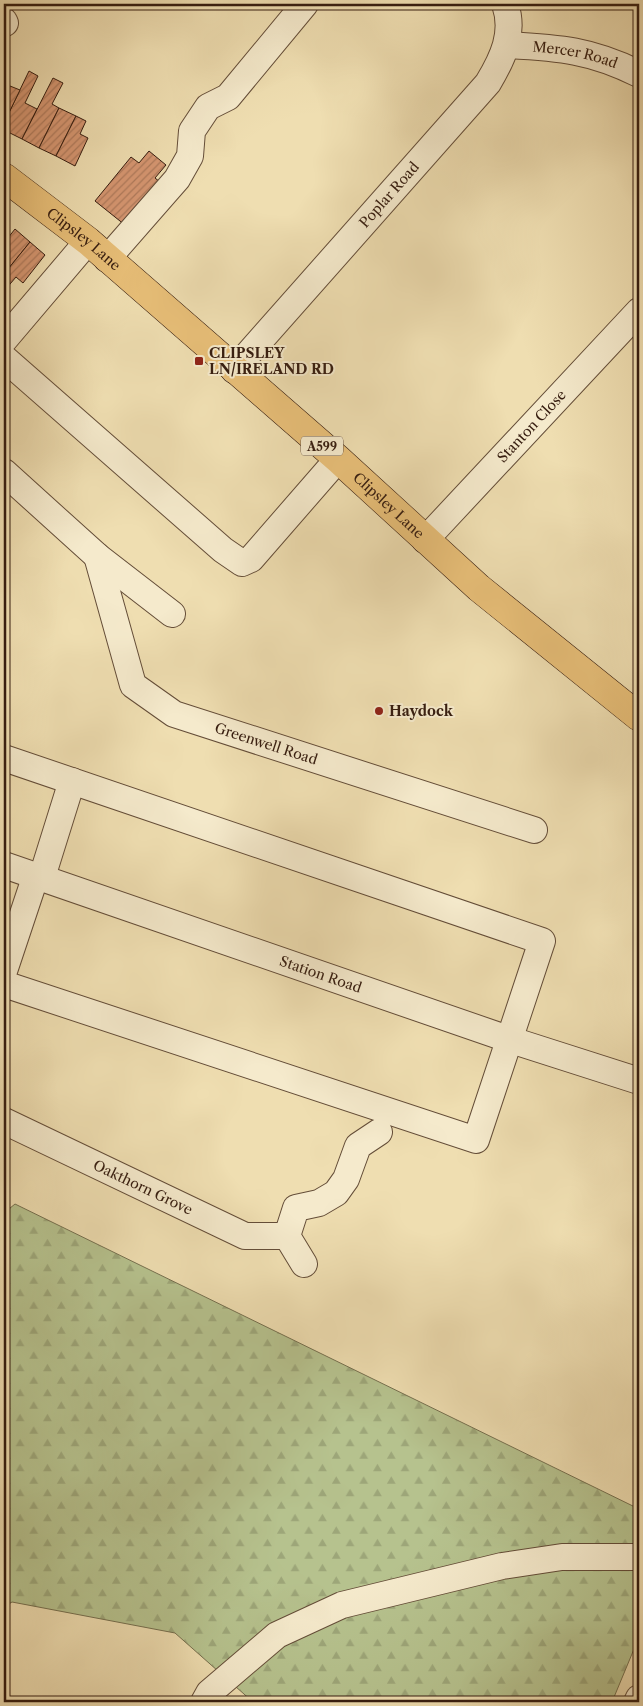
<svg xmlns="http://www.w3.org/2000/svg" width="643" height="1706" font-family="'Libre Caslon Text',serif">
	<style>
		.forest { fill: url(#forest-firs); stroke: #76704f }
		.building { fill: url(#building-hatch); stroke: #361d10 }
		.lines { fill: none; stroke-linecap: round; stroke-linejoin: round }
		.minor-casing { stroke: #644d38; stroke-width: 28 }
		.major-casing { stroke: #361d10; stroke-width: 29 }
		.minor { stroke: #f5eacc; stroke-width: 26 }
		.major { stroke: #e8bf78; stroke-width: 28 }
		.poi-dot { fill: #8f2418; stroke: #f5eacc; stroke-width: 2 }
		.labels { text-anchor: middle; dominant-baseline: central; stroke-width: 4; stroke-linejoin: round; paint-order: stroke }
		.shield { fill: #f5eacc; stroke: #6f5a48; stroke-width: 1 }
		.shield-label { font-size: 12px; font-weight: bold; fill: #361d10 }
		.street-label { font-size: 14px; fill: #361d10; stroke: #f5eacc }
		.poi-label { font-size: 14px; font-weight: bold; fill: #361d10; stroke: #f5eacc; text-anchor: start }
	</style>
	<defs>
		<pattern id="forest-firs" width="22" height="20" patternUnits="userSpaceOnUse" patternTransform="scale(1.25)"><rect width="22" height="20" fill="#b6c28e"/><path d="M5 1l3.5 6h-7zM16 11l3.5 6h-7z" fill="#9da679"/></pattern>
		<pattern id="building-hatch" width="6" height="6" patternUnits="userSpaceOnUse" patternTransform="scale(1.25)"><rect width="6" height="6" fill="#d59671"/><path d="M-1 1l2-2M0 6l6-6M5 7l2-2" fill="none" stroke="#ae7a5b"/></pattern>
	</defs>
	<rect width="100%" height="100%" fill="#efdeb1"/>
	<filter id="stains"><feTurbulence type="fractalNoise" baseFrequency=".004" numOctaves="4"/><feColorMatrix values="0 0 0 0 .2 0 0 0 0 .09 0 0 0 0 .02 0 0 0 .5 -.17"/></filter>
	<radialGradient id="worn" r=".72"><stop offset=".6" stop-color="#630" stop-opacity="0"/><stop offset="1" stop-color="#630" stop-opacity=".3"/></radialGradient>
	<!-- forest -->
	<path class="forest" d="M15 1204 639 1509V1637L612 1702H253L175 1633 12 1602 4 1607V1213Z"/>
	<!-- building -->
	<g class="building">
		<path d="M29 71 38 76 25 103 37 109 22 139 4 130V123Z"/>
		<path d="M53 78 63 83 52 104 59 108 39 148 22 139Z"/>
		<path d="M5 84 20 90 4 123V87Z"/>
		<path d="M59 108 76 116 56 156 39 148Z"/>
		<path d="M76 116 86 121 80 134 88 138 75 166 56 156Z"/>
		<path d="M149 151 166 165 155 178 160 182 125 225 95 201 131 157 139 163Z"/>
		<path d="M15 229 30 242 4 274V243Z"/>
		<path d="M30 242 45 255 23 283 16 277 5 290 4 274Z"/>
	</g>
	<g class="lines">
		<!-- minor casing -->
		<g class="minor-casing">
			<g id="minor">
				<path d="M4 21 5 23"/>
				<path id="s1" d="M507 45C560 48 591 50 639 74"/>
				<path d="M107 259 177 179 190 156 192 131 208 107 228 97 305 4"/>
				<path d="M4 340 88 241"/>
				<path d="M4 358 223 550 242 563 251 559 338 459"/>
				<path id="s2" d="M234 370 488 83C503 58 515 33 505 4"/>
				<path d="M4 472 97 556 172 614"/>
				<path id="s3" d="M425 540 639 311"/>
				<path id="s4" d="M97 556 133 685 174 714 534 830"/>
				<path d="M4 758 542 941 476 1140 4 984"/>
				<path id="s5" d="M4 865 511 1040 639 1081"/>
				<path d="M42 877 72 781"/>
				<path d="M4 971 36 875"/>
				<path id="s6" d="M4 1121 245 1236H287"/>
				<path d="M304 1264 287 1236 296 1208 319 1203 336 1193 346 1179 358 1146 379 1132"/>
				<path d="M204 1702 209 1693 277 1635 342 1605 502 1566 562 1557H639"/>
				<path d="M637 1702 639 1698"/>
			</g>
		</g>
		<!-- major casing -->
		<g class="major-casing">
			<g id="major">
				<path id="s7" d="M4 177 88 241 338 459 479 588 639 717"/>
			</g>
		</g>
		<!-- minor -->
		<use href="#minor" class="minor"/>
		<!-- major -->
		<use href="#major" class="major"/>
	</g>
	<!-- markers -->
	<g class="poi-dot">
		<rect x="194" y="356" width="10" height="10" rx="2.5"/>
		<circle cx="379" cy="711" r="5"/>
	</g>
	<g class="labels">
		<!-- shield labels -->
		<rect class="shield" x="301" y="436.5" width="42" height="19" rx="4"/>
		<g class="shield-label">
			<text x="322" y="446">A599</text>
		</g>
		<!-- street labels -->
		<g class="street-label">
			<text stroke="none"><textPath href="#s1" startOffset="69">Mercer Road</textPath></text>
			<text stroke="none"><textPath href="#s2" startOffset="234">Poplar Road</textPath></text>
			<text stroke="none"><textPath href="#s7" startOffset="101">Clipsley Lane</textPath></text>
			<text stroke="none"><textPath href="#s3" startOffset="156">Stanton Close</textPath></text>
			<text stroke="none"><textPath href="#s7" startOffset="506">Clipsley Lane</textPath></text>
			<text stroke="none"><textPath href="#s4" startOffset="281">Greenwell Road</textPath></text>
			<text stroke="none"><textPath href="#s5" startOffset="335">Station Road</textPath></text>
			<text stroke="none"><textPath href="#s6" startOffset="154">Oakthorn Grove</textPath></text>
		</g>
		<!-- poi labels -->
		<g class="poi-label">
			<text x="209" y="353">CLIPSLEY<tspan x="209" dy="16">LN/IRELAND RD</tspan></text>
			<text x="389" y="711">Haydock</text>
		</g>
	</g>
	<!-- margin -->
	<rect width="643" height="1706" fill="none" stroke="#efdeb1" stroke-width="20"/>
	<rect x="5" y="5" width="633" height="1696" fill="none" stroke="#361d10" stroke-width="2.5"/>
	<rect x="10" y="10" width="623" height="1686" fill="none" stroke="#361d10"/>
	<rect width="100%" height="100%" filter="url(#stains)"/>
	<rect width="100%" height="100%" fill="url(#worn)"/>
</svg>
